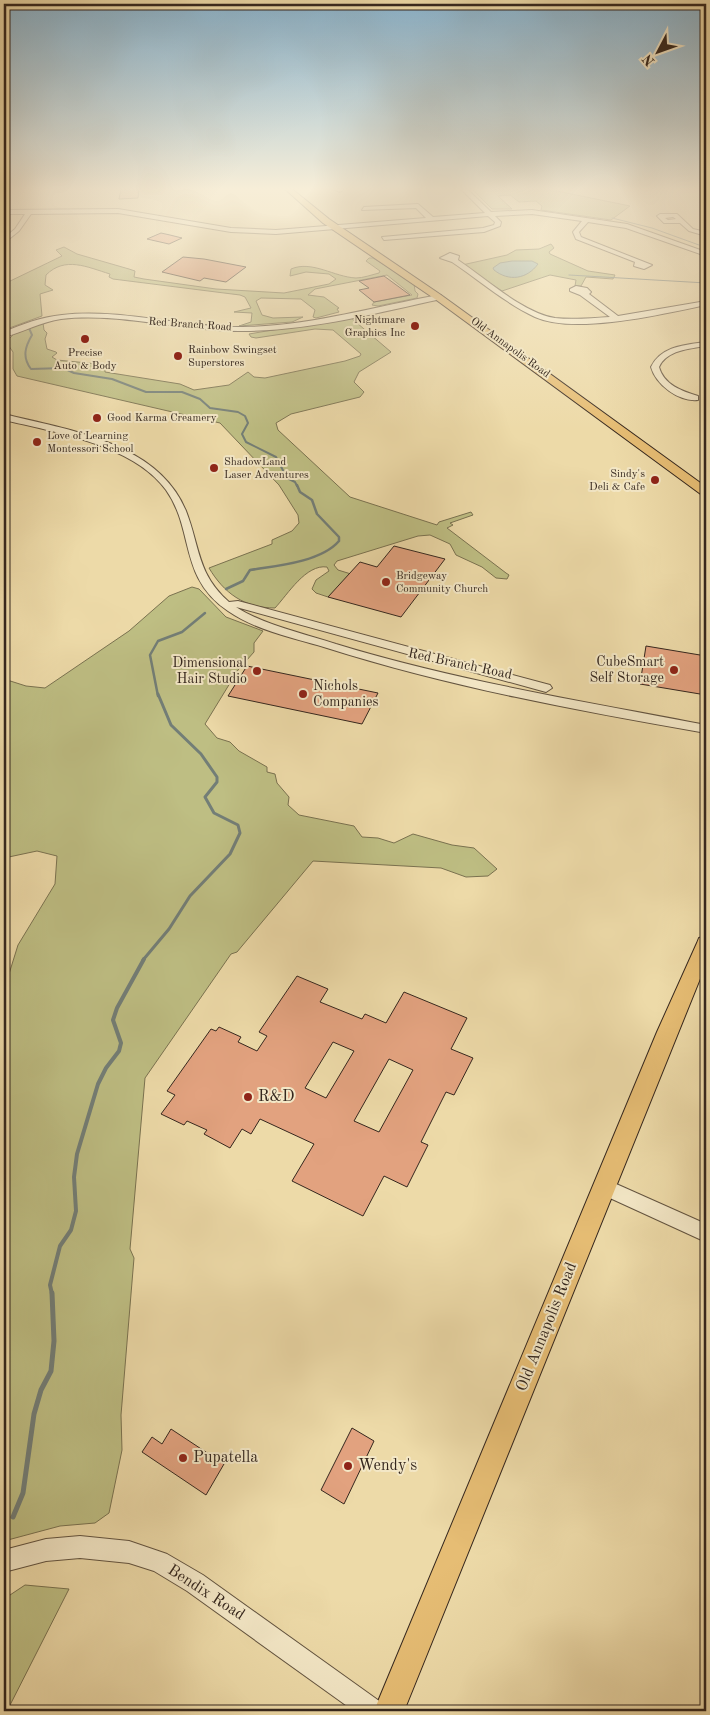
<svg xmlns="http://www.w3.org/2000/svg" width="710" height="1715" font-family="'Old Standard TT',serif">
	<style>
		.green { fill: #bebe83; stroke: #7a7250 }
		.water { fill: #9db8b2; stroke: #737e77 }
		.lines { fill: none; stroke-linecap: round; stroke-linejoin: round }
		.stream-far5 { stroke: #737e77; stroke-width: 1 }
		.stream-far4 { stroke: #737e77; stroke-width: 2 }
		.stream-far3 { stroke: #737e77; stroke-width: 2.5 }
		.stream-far2 { stroke: #737e77; stroke-width: 3 }
		.stream-far1 { stroke: #737e77; stroke-width: 4 }
		.stream { stroke: #737e77; stroke-width: 5 }
		.building { fill: #e2a27f; stroke: #35271e; fill-rule: evenodd }
		.minor-casing { stroke: #635440; stroke-width: 2 }
		.major-casing { stroke: #35271e; stroke-width: 2 }
		.minor { fill: #f3e7c6; fill-rule: evenodd }
		.major { fill: #e6bd74; fill-rule: evenodd }
		.poi-dot { fill: #8f2418; stroke: #f3e7c6; stroke-width: 2 }
		.labels { text-anchor: middle; dominant-baseline: central; stroke-width: 4; stroke-linejoin: round; paint-order: stroke }
		.far-poi-label { font-size: 11px; fill: #35271e; stroke: #f3e7c6; text-anchor: start }
		.far-street-label { font-size: 11px; fill: #35271e; stroke: #f3e7c6 }
		.poi-label { font-size: 14px; fill: #35271e; stroke: #f3e7c6; text-anchor: end }
		.street-label { font-size: 14px; fill: #35271e; stroke: #f3e7c6 }
		.near-poi-label { font-size: 16px; fill: #35271e; stroke: #f3e7c6; text-anchor: start }
		.near-street-label { font-size: 16px; fill: #35271e; stroke: #f3e7c6 }
	</style>
	<rect width="100%" height="100%" fill="#eddaa8"/>
	<filter id="stains"><feTurbulence type="fractalNoise" baseFrequency=".004" numOctaves="4"/><feColorMatrix values="0 0 0 0 .2 0 0 0 0 .09 0 0 0 0 .02 0 0 0 .5 -.17"/></filter>
	<radialGradient id="worn" r=".72"><stop offset=".6" stop-color="#630" stop-opacity="0"/><stop offset="1" stop-color="#630" stop-opacity=".3"/></radialGradient>
	<!-- green -->
	<g class="green">
		<path d="M547 189 630 206 611 220 541 210 542 206 536 201 519 202 510 195 498 196 512 209H492L473 190Z"/>
		<path d="M551 244 554 248 549 252 550 254 588 271 615 275 613 279 586 277 581 286H575L576 280 550 275 502 291 462 265 507 255 516 250 539 249Z"/>
		<path d="M64 247 77 254 129 269 135 271 134 277 144 279 216 289 284 293 329 284 336 279 329 274 306 272 290 276 291 269C312 260 334 277 356 278 363 278 371 275 379 273L380 271 366 261 369 258H373L414 283 415 291 418 294 417 298 378 306 372 305 374 302 412 295 387 275 315 289 308 295 324 297 339 308 337 309 339 312 316 318 313 317 315 310 301 299 261 298 256 301 262 315 273 318 303 317 292 322 239 326 251 322 252 313 234 312 251 308 245 297 240 295 113 279 109 277 110 274C87 267 65 256 46 275L45 285 53 290 40 294 42 316 4 330V325L9 321 8 303 4 302V284L62 256 56 250Z"/>
		<path d="M350 317 391 352 359 372 354 382 364 392 360 397 291 414 276 423 278 430 350 497 437 525 439 522 471 512 473 515 450 523 453 525 447 528 506 573 509 575 507 579 496 578 482 567 456 555 450 544 430 535 418 536 337 561 334 565 338 570 351 574 328 597 316 593 312 589 316 580 329 571 327 567C306 564 288 594 275 608 244 608 224 593 209 568L272 544V540L292 531 299 523 298 515 279 485 220 423 17 376 13 369V352L6 342 16 332 43 323 44 330 47 333 45 339 47 349 56 352 57 353 52 357 57 360 98 364 105 368V372L180 384 194 390 229 385 248 372 254 377 265 378 345 361 360 356 361 354 333 330 315 329 256 338 251 337 249 334Z"/>
		<path d="M192 587 199 589 226 617 263 631 254 643V652L238 670 205 724 217 738 230 742 239 751 267 767V772L275 774 277 783 289 797 288 805 299 815 354 826 362 837 378 838 394 843 413 834 452 845 474 848 497 869 488 876 466 877 441 868 313 861 237 952 231 954 145 1078 130 1249 134 1258 121 1415 122 1450 109 1513 95 1523 60 1526 4 1541V990L18 945 55 884 57 856 37 851 4 858V679L26 686 45 688 129 631 169 596Z"/>
		<path d="M25 1585 69 1589 7 1711H4V1599Z"/>
	</g>
	<!-- water -->
	<path class="water" d="M512 261H532L538 264C527 279 509 282 494 270L493 268 500 263Z"/>
	<g class="lines">
		<!-- stream-far5 -->
		<g class="stream-far5">
			<path d="M612 218 652 228 699 245"/>
			<path d="M569 275 706 283"/>
		</g>
		<!-- stream-far4 -->
		<path class="stream-far4" d="M29 328 32 335C25 347 22 357 31 369L63 368 74 373 112 379 146 392H182L200 399 210 408 238 412 245 416 248 423 242 434 246 442 276 457 287 478 295 482 297 486"/>
		<!-- stream-far3 -->
		<g class="stream-far3">
			<path d="M226 589 243 581 250 570C276 566 321 562 339 541V537L317 514 312 500 300 492 297 485"/>
			<path d="M158 696 150 655 158 641 182 632 205 613"/>
		</g>
		<!-- stream-far2 -->
		<path class="stream-far2" d="M143 960 169 929 190 896 230 854 240 833 238 825 214 813 205 797 217 782V777L201 754 171 725 158 694"/>
		<!-- stream-far1 -->
		<path class="stream-far1" d="M52 1294 50 1285 60 1246 71 1230 76 1211 74 1177 77 1154 98 1084 106 1068 119 1051 121 1043 113 1020 117 1008 144 959"/>
		<!-- stream -->
		<path class="stream" d="M13 1517 23 1493 34 1414 41 1390 51 1371 54 1341 52 1293"/>
	</g>
	<!-- building -->
	<g class="building">
		<path d="M121 189H139L138 198 119 199Z"/>
		<path d="M161 233 170 235 182 238 169 244 147 239Z"/>
		<path d="M183 257 204 259 246 267 226 282 204 278 200 281 162 272Z"/>
		<path d="M384 276 410 295 374 302 359 290 369 288 359 281Z"/>
		<path d="M394 546 445 559 401 617 328 597 360 562 377 567Z"/>
		<path d="M646 646 706 656V695L640 684Z"/>
		<path d="M247 666 378 693 362 724 228 696Z"/>
		<path d="M297 976 328 989 320 1002 362 1019 365 1014 386 1023 404 992 467 1018 451 1049 473 1058 454 1095 446 1092 421 1142 428 1145 407 1187 384 1176 363 1216 292 1181 314 1144 260 1119 251 1134 242 1129 230 1148 204 1134 207 1130 187 1121 184 1125 161 1114 175 1095 167 1091 211 1029 216 1031 219 1027 241 1037 238 1042 257 1051 267 1036 259 1032ZM333 1042 354 1051 326 1098 305 1088ZM389 1059 413 1070 379 1132 354 1121Z"/>
		<path d="M352 1428 374 1441 344 1504 321 1490Z"/>
		<path d="M171 1429 224 1464 206 1495 142 1452 152 1437 162 1444Z"/>
	</g>
	<g class="lines">
		<!-- minor casing -->
		<g class="minor-casing">
			<g id="minor">
				<path d="M334 189H342L343 190 340 192Z"/>
				<path d="M461 189H467L491 212 532 210 627 224 706 252V256L626 228 588 222 579 232 581 237 652 265 644 269 634 266 635 262 576 239 573 232 582 221 532 214 495 216 501 222 500 226 484 232 384 240 382 237 483 228 494 225 495 222 488 216 276 234 231 232 118 213 31 214 19 231 4 243V238L15 229 25 214H4V210L118 209 231 228 276 230 426 218 416 208 362 210 364 207 418 204 433 217 485 213Z"/>
				<path d="M660 214H677L693 229 706 232V236L689 231 680 223H664L657 216ZM673 217 676 219 668 220 665 218Z"/>
				<path d="M450 253 459 256 458 260C485 278 523 313 555 318 573 320 592 318 610 317L580 295 570 291V289L576 286 587 288 591 292 589 294 618 316 706 301V305C663 314 575 335 535 317 505 303 479 280 452 262L440 258Z"/>
				<path d="M438 295H441V299C377 313 308 331 243 331 182 332 122 312 61 319 40 322 24 332 4 337V332C23 324 41 317 62 315 122 308 183 328 243 327 309 326 374 307 438 295Z"/>
				<path d="M706 342V346C689 349 667 350 659 367 664 385 682 391 698 396V400C679 402 656 385 651 367 661 346 685 345 706 342Z"/>
				<path d="M4 414C68 430 158 442 186 511 200 547 197 574 229 602L238 601 550 685 552 688 546 692 236 607C266 626 303 633 336 644 457 681 582 701 706 725V733C579 711 450 687 327 648 294 638 257 631 228 611 178 577 195 531 166 490 134 445 54 432 4 420Z"/>
				<path d="M605 1179 706 1224V1242L599 1193 596 1187 599 1181Z"/>
				<path d="M80 1536 129 1541 167 1554 203 1575 382 1703 386 1711H354L187 1591 154 1571 129 1563 80 1558 46 1561 4 1572V1550L46 1539Z"/>
			</g>
		</g>
		<!-- major casing -->
		<g class="major-casing">
			<g id="major">
				<path d="M285 189H292L329 219 441 295 706 487V496L702 495 435 299 323 223Z"/>
				<path d="M706 936V964L404 1711H374L657 1032 697 943 699 938Z"/>
			</g>
		</g>
		<!-- minor -->
		<use href="#minor" class="minor"/>
		<!-- major -->
		<use href="#major" class="major"/>
	</g>
	<!-- sky -->
	<linearGradient id="sky" x2="0" y2="1"><stop stop-color="#8ab6d2"/><stop offset="0.44" stop-color="#f7eed8"/><stop offset="1" stop-color="#f7eed8" stop-opacity="0"/></linearGradient>
	<rect width="710" height="429" fill="url(#sky)"/>
	<!-- markers -->
	<g class="poi-dot">
		<circle cx="415" cy="326" r="5"/>
		<circle cx="85" cy="339" r="5"/>
		<circle cx="178" cy="356" r="5"/>
		<circle cx="97" cy="418" r="5"/>
		<circle cx="37" cy="442" r="5"/>
		<circle cx="214" cy="468" r="5"/>
		<circle cx="655" cy="480" r="5"/>
		<circle cx="386" cy="582" r="5"/>
		<circle cx="674" cy="670" r="5"/>
		<circle cx="257" cy="671" r="5"/>
		<circle cx="303" cy="694" r="5"/>
		<circle cx="248" cy="1097" r="5"/>
		<circle cx="183" cy="1458" r="5"/>
		<circle cx="348" cy="1466" r="5"/>
	</g>
	<g class="labels">
		<!-- far-poi labels -->
		<g class="far-poi-label">
			<text x="405" y="320" text-anchor="end">Nightmare<tspan x="405" dy="13">Graphics Inc</tspan></text>
			<text x="188" y="350">Rainbow Swingset<tspan x="188" dy="13">Superstores</tspan></text>
			<text x="85" y="353" text-anchor="middle">Precise<tspan x="85" dy="13">Auto &amp; Body</tspan></text>
			<text x="107" y="418">Good Karma Creamery</text>
			<text x="47" y="436">Love of Learning<tspan x="47" dy="13">Montessori School</tspan></text>
			<text x="224" y="462">ShadowLand<tspan x="224" dy="13">Laser Adventures</tspan></text>
			<text x="645" y="474" text-anchor="end">Sindy's<tspan x="645" dy="13">Deli &amp; Cafe</tspan></text>
			<text x="396" y="576">Bridgeway<tspan x="396" dy="13">Community Church</tspan></text>
		</g>
		<!-- far-street labels -->
		<g class="far-street-label">
			<text transform="translate(190 325) rotate(4)">Red Branch Road</text>
			<text transform="translate(510 348) rotate(36)">Old Annapolis Road</text>
		</g>
		<!-- poi labels -->
		<g class="poi-label">
			<text x="664" y="662">CubeSmart<tspan x="664" dy="16">Self Storage</tspan></text>
			<text x="247" y="663">Dimensional<tspan x="247" dy="16">Hair Studio</tspan></text>
			<text x="313" y="686" text-anchor="start">Nichols<tspan x="313" dy="16">Companies</tspan></text>
		</g>
		<!-- street labels -->
		<g class="street-label">
			<text transform="translate(460 664) rotate(12)">Red Branch Road</text>
		</g>
		<!-- near-poi labels -->
		<g class="near-poi-label">
			<text x="258" y="1097">R&amp;D</text>
			<text x="193" y="1458">Pupatella</text>
			<text x="358" y="1466">Wendy's</text>
		</g>
		<!-- near-street labels -->
		<g class="near-street-label">
			<text transform="translate(547 1327) rotate(-68)">Old Annapolis Road</text>
			<text transform="translate(206 1593) rotate(33)">Bendix Road</text>
		</g>
	</g>
	<!-- margin -->
	<rect width="710" height="1715" fill="none" stroke="#eddaa8" stroke-width="20"/>
	<rect x="5" y="5" width="700" height="1705" fill="none" stroke="#35271e" stroke-width="2.5"/>
	<rect x="10" y="10" width="690" height="1695" fill="none" stroke="#35271e"/>
	<!-- north arrow -->
	<g transform="translate(658 52) rotate(229)" stroke="#f3e7c6" stroke-width="4" paint-order="stroke">
	<path d="M0-4L9 19L0 12L-9 19Z" fill="#35271e"/>
	<text y="-8" font-size="14" font-weight="bold" text-anchor="middle" fill="#35271e">N</text>
	</g>
	<rect width="100%" height="100%" filter="url(#stains)"/>
	<rect width="100%" height="100%" fill="url(#worn)"/>
</svg>
